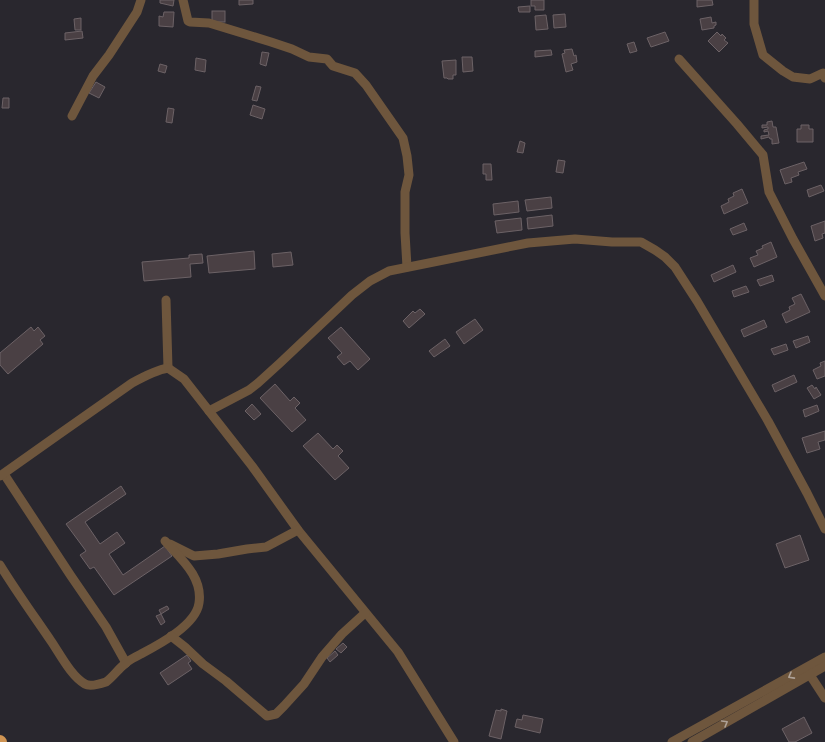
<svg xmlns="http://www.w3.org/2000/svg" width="825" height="742" font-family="'Sofia Sans Condensed',sans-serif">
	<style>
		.building { fill: #4a4044; stroke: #6c6266 }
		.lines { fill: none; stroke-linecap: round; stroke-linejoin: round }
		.minor { stroke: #6e563d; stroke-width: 9 }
		.highway { stroke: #cf9453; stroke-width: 12 }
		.oneway { stroke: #aea298 }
	</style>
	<rect width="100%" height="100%" fill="#29272e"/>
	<!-- building -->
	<g class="building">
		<path d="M160 0H174L173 6 160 3Z"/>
		<path d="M239 0H253V4L239 5Z"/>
		<path d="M531 0H544V10H535V6H531Z"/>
		<path d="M697 0H712L713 5 697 7Z"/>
		<path d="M530 6V12H519L518 7Z"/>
		<rect x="212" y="11" width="13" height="11"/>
		<path d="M164 12H174L173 27 159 26V16L163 17Z"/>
		<path d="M565 14 566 27 554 28 553 15Z"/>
		<path d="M546 15 548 29 536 30 535 16Z"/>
		<path d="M711 17 712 23 716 22V25L714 26V28L702 30 700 19Z"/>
		<path d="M81 18V30H75L74 19Z"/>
		<path d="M82 31 83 38 65 40V33Z"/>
		<path d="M665 32 669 41 651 47 647 38Z"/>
		<path d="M717 32 721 36 722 34 726 38 724 40 728 43 719 52 708 41Z"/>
		<path d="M634 42 637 51 630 53 627 44Z"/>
		<path d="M572 49 574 56 576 55 577 62 571 64 573 70 566 72 562 54 565 53 564 50Z"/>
		<path d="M551 50 552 55 535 57V51Z"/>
		<path d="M262 52 269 53 266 66 260 64Z"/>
		<path d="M462 57H472L473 71 463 72Z"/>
		<path d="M196 58 206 60 205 72 195 70Z"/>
		<path d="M456 60V75H453V79H448L447 78H444L442 61Z"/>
		<path d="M160 64 167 66 165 73 158 71Z"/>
		<path d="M96 82 105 87 99 98 89 93Z"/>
		<path d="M256 86 261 87 257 101 252 100Z"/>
		<path d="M3 98H9V108H2Z"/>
		<path d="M253 105 265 109 262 119 250 115Z"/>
		<path d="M168 108 174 109 172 123 166 122Z"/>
		<path d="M772 121 773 127H776L779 143 772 144V139H770L769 137 761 139V136L769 135 768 131 764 132V130L768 129V127L762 128V125H767V122Z"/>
		<path d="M801 125H809V129H813V142H797V129H801Z"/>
		<path d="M520 141 525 143 523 153 517 152Z"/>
		<path d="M558 160 565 161 563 173 556 172Z"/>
		<path d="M804 162 807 169 798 172 799 175 791 178 792 182 785 184 780 170Z"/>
		<path d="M483 164H491L492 180H486V174H483Z"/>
		<path d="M821 185 824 191 809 197 807 190Z"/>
		<path d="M742 189 748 203 724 214 721 206 729 202 728 199 734 196 733 193Z"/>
		<path d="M551 197 552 208 527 211 525 200Z"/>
		<path d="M518 201 519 212 494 215 493 204Z"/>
		<path d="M552 215 553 226 528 229 527 218Z"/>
		<path d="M521 218 522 230 497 233 495 221Z"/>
		<path d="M825 221V233L822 234 823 238 815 241 811 226Z"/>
		<path d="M744 223 747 230 733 235 730 229Z"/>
		<path d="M771 242 777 257 754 267 750 258 758 255 756 251 763 248 762 246Z"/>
		<path d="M254 251 255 269 209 273 207 256Z"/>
		<path d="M291 252 293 265 273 267 272 254Z"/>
		<path d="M202 254 203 263 190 264 191 277 144 281 142 262 189 258V255Z"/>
		<path d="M733 265 736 272 714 282 711 275Z"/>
		<path d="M772 275 774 281 760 286 757 280Z"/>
		<path d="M746 286 749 292 734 297 732 291Z"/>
		<path d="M801 294 810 312 786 323 782 314 790 310 789 307 795 304 792 298Z"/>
		<path d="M420 309 425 314 409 328 403 321 413 311 415 313Z"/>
		<path d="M475 319 483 330 464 344 456 332Z"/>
		<path d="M764 320 767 327 744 337 741 330Z"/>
		<path d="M31 327 34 331 38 327 45 336 40 340 43 344 8 374 0 365V353Z"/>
		<path d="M341 327 370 359 358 370 350 361 344 365 337 357 342 353 328 338Z"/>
		<path d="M808 336 810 342 796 348 793 341Z"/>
		<path d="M445 339 450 346 434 357 429 351Z"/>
		<path d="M786 344 788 350 774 355 771 349Z"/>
		<path d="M825 361V376L817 379 813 370 821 366 820 363Z"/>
		<path d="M794 375 797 382 775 392 772 385Z"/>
		<path d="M275 384 290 401 294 397 300 403 295 408 306 420 292 432 260 398Z"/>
		<path d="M812 385 815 389 816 387 821 395 814 399 807 388Z"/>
		<path d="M252 404 261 414 254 420 245 411Z"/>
		<path d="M817 405 819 411 805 417 803 410Z"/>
		<path d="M825 431V440L818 442 820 449 807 453 802 438Z"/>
		<path d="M318 433 333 449 337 445 343 451 338 456 349 468 335 480 303 446Z"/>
		<path d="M121 486 126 494 85 522 100 544 117 532 125 543 109 554 123 575 165 546 172 556 114 595 94 567 90 569 80 555 86 551 66 524Z"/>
		<path d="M800 535 809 560 785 568 776 544Z"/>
		<path d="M167 606 169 609 161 614 165 622 161 625 156 616 161 614 159 610Z"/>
		<path d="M343 643 347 647 341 653 336 649Z"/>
		<path d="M335 651 338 655 330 662 327 658Z"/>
		<path d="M187 655 191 661 188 663 192 669 168 685 160 673Z"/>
		<path d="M501 709 507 711 501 739 489 736 496 710 501 711Z"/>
		<path d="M523 715 543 719 540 733 515 727 517 719 522 720Z"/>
		<path d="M804 717 812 733 795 742H789L782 729Z"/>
	</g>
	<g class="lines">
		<!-- minor -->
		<g class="minor">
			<path d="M183 0 188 21 190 22 209 23 271 42 292 49 309 57 327 59 333 66 355 73 366 85 403 138 407 156 409 175 405 192V233L407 267"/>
			<path d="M754 0V24L763 55 783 71 793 77 810 79 823 73 825 78"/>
			<path d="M679 59 737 124 763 155 769 192 793 239 825 296"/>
			<path d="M72 116 93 76 109 55 137 12 141 0"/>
			<path d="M166 300 168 368"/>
			<path d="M209 411 249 390 258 383 280 363 352 295 370 281 389 271 528 243 575 239 612 242H641L655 250 665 257 675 267 697 301 768 421 807 493 825 529"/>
			<path d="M4 474 71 576 106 627 126 663"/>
			<path d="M0 476 58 435 132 383C143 377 156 370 168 368L184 379 209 411 252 466 298 530 398 652 454 742"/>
			<path d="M170 544 194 556 218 554 247 549 266 547 298 530"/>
			<path d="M0 565C16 591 34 616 51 641 60 654 71 676 85 684 90 687 100 684 106 682 113 677 119 668 126 663 130 659 136 657 141 654 160 644 196 625 199 603 203 577 181 559 165 541"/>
			<path d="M171 636 185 647 203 664 226 681 267 716 276 714 284 706 304 684 322 657 342 634 365 613"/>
			<path d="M810 675 825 698"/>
			<path d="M672 742 825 657"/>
			<path d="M692 742 825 666"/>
		</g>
		<!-- highway -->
		<path class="highway" d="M0 741 1 742"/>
	</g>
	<!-- one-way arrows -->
	<defs><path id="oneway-chevron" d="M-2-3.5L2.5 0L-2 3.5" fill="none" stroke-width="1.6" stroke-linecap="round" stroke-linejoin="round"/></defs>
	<g class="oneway">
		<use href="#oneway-chevron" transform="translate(791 676) rotate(151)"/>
		<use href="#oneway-chevron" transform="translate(725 723) rotate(-30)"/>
	</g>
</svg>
